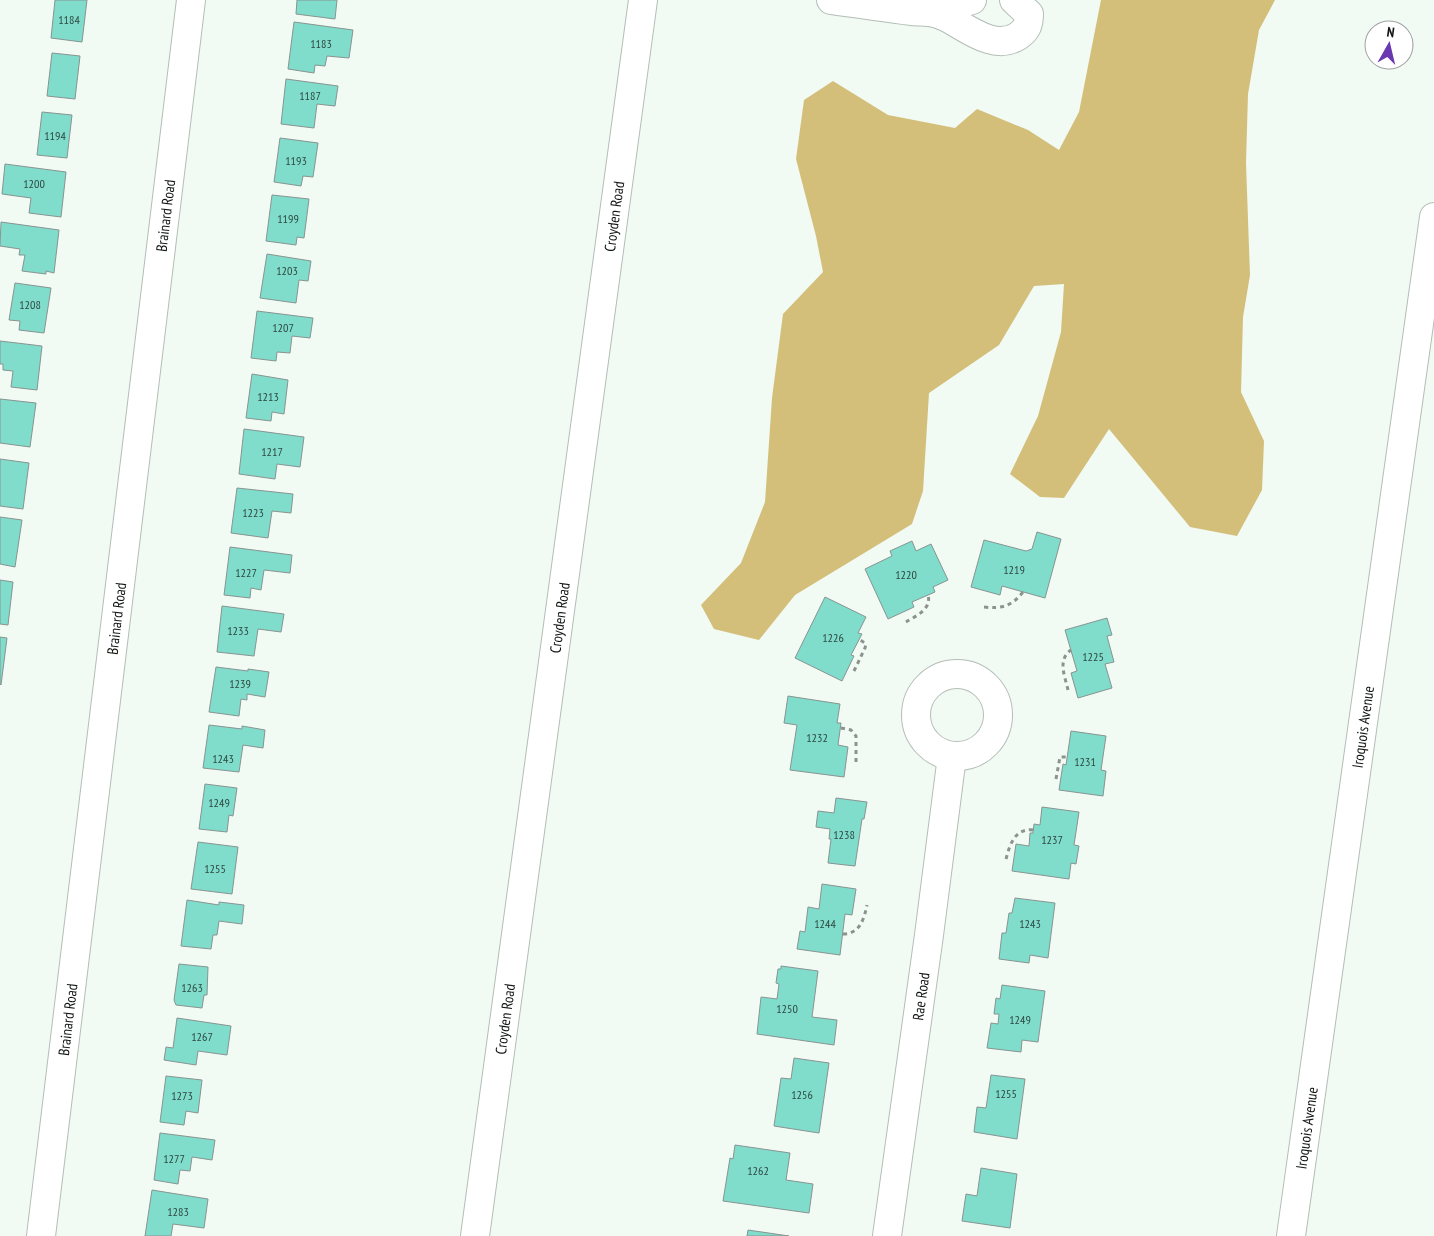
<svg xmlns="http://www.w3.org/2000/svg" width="1434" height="1236" font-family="'PT Sans Narrow',sans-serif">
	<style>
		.forest { fill: #d3bf7a }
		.building { fill: #80dccb; stroke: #889491 }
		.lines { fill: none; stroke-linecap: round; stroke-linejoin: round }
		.minor-casing { stroke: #b4bdb6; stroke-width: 30 }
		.path { stroke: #8c938e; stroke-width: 3; stroke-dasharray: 4 4; stroke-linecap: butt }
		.minor { stroke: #fff; stroke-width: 28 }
		.labels { text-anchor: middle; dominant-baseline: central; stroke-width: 4; stroke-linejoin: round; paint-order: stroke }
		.number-label { font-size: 12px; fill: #2e4841 }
		.street-label { font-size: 15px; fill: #121613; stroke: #fff }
	</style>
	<rect width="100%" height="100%" fill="#f1faf3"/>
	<!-- forest -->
	<path class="forest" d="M1101 0H1275L1259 30 1248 94 1246 163 1250 275 1243 317 1241 392 1264 441 1262 490 1237 536 1190 527 1109 429 1064 498 1040 497 1010 474 1038 416 1061 332 1064 284 1034 286 999 345 929 393 923 491 912 524 795 595 759 640 714 629 701 605 741 563 765 502 772 398 783 314 823 272 816 236 796 159 804 100 833 81 888 115 955 128 977 109 1028 130 1059 150 1079 112Z"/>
	<!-- building -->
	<g class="building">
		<path d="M55 0H87L82 42 51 38Z"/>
		<path d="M297 0H337L335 19 296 14Z"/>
		<path d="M294 22 353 30 349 58 327 56 325 66 315 65 314 73 288 69Z"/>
		<path d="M52 53 80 56 75 99 47 96Z"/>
		<path d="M286 79 338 86 335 106 317 104 314 128 281 124Z"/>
		<path d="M42 112 72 115 67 158 37 155Z"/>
		<path d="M280 138 318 143 313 177 303 176 301 186 274 182Z"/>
		<path d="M5 164 66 172 61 217 29 213 31 198 2 194Z"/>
		<path d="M272 195 309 199 304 238 297 237 296 245 266 241Z"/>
		<path d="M1 222 59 230 54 273 46 271V274L22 271 25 255H19L20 249 0 246Z"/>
		<path d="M267 254 311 261 308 281 299 280 296 303 260 298Z"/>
		<path d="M15 283 51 288 44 333 19 330 20 321 9 320Z"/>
		<path d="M257 311 313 318 310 338 292 336 290 353 277 352 276 361 251 358Z"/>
		<path d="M0 341 42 346 37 390 11 387 13 371 3 370V364H0Z"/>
		<path d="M252 374 288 380 284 414 272 412 271 421 246 418Z"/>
		<path d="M0 399 36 403 30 447 0 443Z"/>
		<path d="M244 429 304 437 300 467 277 464 275 479 239 474Z"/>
		<path d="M0 459 29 463 23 509 0 506Z"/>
		<path d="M237 488 293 494 291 513 272 511 268 538 231 533Z"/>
		<path d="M0 517 22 520 15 567 0 564Z"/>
		<path d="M1037 532 1061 539 1045 598 1002 586 1000 595 971 587 984 540 1026 551 1032 549Z"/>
		<path d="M912 541 916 551 931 544 948 580 933 587 935 592 912 602 914 607 888 619 865 569 892 556 890 551Z"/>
		<path d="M230 547 292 555 290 573 264 570 261 590 251 588 250 598 224 595Z"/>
		<path d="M0 580 13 582 8 625 0 624Z"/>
		<path d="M825 597 866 617 858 633 862 634 851 655 854 656 842 681 795 658Z"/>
		<path d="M222 606 284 614 281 632 258 629 254 656 217 652Z"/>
		<path d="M1107 618 1112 635 1107 636 1114 662 1105 664 1112 688 1078 698 1071 673 1077 671 1065 630Z"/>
		<path d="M0 637 7 638 1 685 0 684Z"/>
		<path d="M216 667 248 671V669L269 672 265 697 247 694V700L241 699 239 716 209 712Z"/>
		<path d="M788 696 840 704 837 723H841L838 745 848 747 844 777 790 770 797 725 784 723Z"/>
		<path d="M209 725 242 729V726L265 730 263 748 243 745 239 772 203 768Z"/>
		<path d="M1071 731 1106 736 1101 770 1106 771 1103 796 1059 790 1063 764 1066 765Z"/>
		<path d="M205 784 237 788 233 816 229 815 227 832 199 829Z"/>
		<path d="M836 798 867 802 864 819H862L855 866 828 863 831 839H829L830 829 816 827 818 811 834 813Z"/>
		<path d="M1042 807 1079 812 1074 845 1079 846 1076 864 1071 863 1069 879 1012 871 1016 844 1029 846 1030 833H1033L1034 824 1040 825Z"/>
		<path d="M198 842 238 847 232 894 191 889Z"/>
		<path d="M822 884 856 889 852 915 845 914 840 955 797 949 800 931 805 932 808 907 819 909Z"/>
		<path d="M1015 898 1055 903 1048 958 1030 955 1029 963 999 959 1002 933H1006L1009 913H1012Z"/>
		<path d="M187 900 219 905V902L244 905 242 924 219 921 217 935H213L211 949 181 946Z"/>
		<path d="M179 964 208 967 207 995H204L202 1008 176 1005 174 1000Z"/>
		<path d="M781 966 818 971 812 1017 837 1020 834 1045 757 1034 761 997 777 999 779 984 776 983 778 969H781Z"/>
		<path d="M1002 985 1045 991 1038 1042 1022 1040 1021 1052 987 1048 991 1023 998 1024 999 1014H994L996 998 1000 999Z"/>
		<path d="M177 1018 231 1026 227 1055 198 1051 196 1065 164 1060 166 1047 173 1048Z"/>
		<path d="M794 1058 829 1063 819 1133 774 1126 781 1078 791 1079Z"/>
		<path d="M991 1075 1025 1079 1017 1139 974 1132 977 1107 986 1108Z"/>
		<path d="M166 1076 202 1080 198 1113 186 1111 184 1125 160 1122Z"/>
		<path d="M160 1133 215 1140 212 1160 192 1157 190 1171 180 1170 178 1184 154 1180Z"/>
		<path d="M735 1145 790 1153 786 1180 813 1184 809 1213 723 1201 730 1158 733 1159Z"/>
		<path d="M981 1168 1017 1174 1010 1228 962 1221 966 1194 977 1196Z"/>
		<path d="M152 1190 208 1199 204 1228 173 1224 171 1236H145Z"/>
		<path d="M748 1230 789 1236H747Z"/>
	</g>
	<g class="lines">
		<!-- minor casing -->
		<g class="minor-casing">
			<g id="minor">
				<path d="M831 0C857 4 884 7 911 11 920 12 932 11 941 15 962 23 992 53 1018 36 1027 30 1029 24 1029 14L1014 0"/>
				<path d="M941 15 962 3 972 0"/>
				<circle cx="957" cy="715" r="41"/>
				<path id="s1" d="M41 1236 191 0"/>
				<path id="s2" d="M475 1236 643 0"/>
				<path id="s3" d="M887 1236 929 935 952 756"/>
				<path id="s4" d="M1291 1236 1434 217"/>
			</g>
		</g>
		<!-- path -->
		<g class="path">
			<path d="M984 607C1002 609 1012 606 1023 592"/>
			<path d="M906 622C916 616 932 609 928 595"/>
			<path d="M854 671 865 648 866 644 859 639"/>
			<path d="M1068 690C1065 676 1057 660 1071 650"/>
			<path d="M841 728 851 730 856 736V765"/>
			<path d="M1056 779 1060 757H1067"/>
			<path d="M1006 859C1010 844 1015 828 1033 830"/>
			<path d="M843 934C860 934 864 919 867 905"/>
		</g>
		<!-- minor -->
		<use href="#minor" class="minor"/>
	</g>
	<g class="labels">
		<!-- number labels -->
		<g class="number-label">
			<text x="69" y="19">1184</text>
			<text x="321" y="43">1183</text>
			<text x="310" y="95">1187</text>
			<text x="55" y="135">1194</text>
			<text x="296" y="160">1193</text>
			<text x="34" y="183">1200</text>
			<text x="288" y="218">1199</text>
			<text x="287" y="270">1203</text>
			<text x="30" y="304">1208</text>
			<text x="283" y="327">1207</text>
			<text x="268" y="396">1213</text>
			<text x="272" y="451">1217</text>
			<text x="253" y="512">1223</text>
			<text x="1014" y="569">1219</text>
			<text x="246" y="572">1227</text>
			<text x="906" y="574">1220</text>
			<text x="238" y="630">1233</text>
			<text x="833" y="637">1226</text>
			<text x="1093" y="656">1225</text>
			<text x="240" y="683">1239</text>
			<text x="817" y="737">1232</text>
			<text x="223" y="758">1243</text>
			<text x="1085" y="761">1231</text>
			<text x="219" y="802">1249</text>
			<text x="844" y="834">1238</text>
			<text x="1052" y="839">1237</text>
			<text x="215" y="868">1255</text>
			<text x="825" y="923">1244</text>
			<text x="1030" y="923">1243</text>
			<text x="192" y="987">1263</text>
			<text x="787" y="1008">1250</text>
			<text x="1020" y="1019">1249</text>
			<text x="202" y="1036">1267</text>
			<text x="1006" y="1093">1255</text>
			<text x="802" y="1094">1256</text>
			<text x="182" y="1095">1273</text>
			<text x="174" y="1158">1277</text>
			<text x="758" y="1170">1262</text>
			<text x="178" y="1211">1283</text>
		</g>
		<!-- street labels -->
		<g class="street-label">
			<text stroke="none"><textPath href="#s1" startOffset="1028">Brainard Road</textPath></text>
			<text stroke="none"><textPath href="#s2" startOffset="1029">Croyden Road</textPath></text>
			<text stroke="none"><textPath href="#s1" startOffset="622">Brainard Road</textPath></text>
			<text stroke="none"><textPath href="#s2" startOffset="624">Croyden Road</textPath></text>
			<text stroke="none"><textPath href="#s4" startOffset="514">Iroquois Avenue</textPath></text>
			<text stroke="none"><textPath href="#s3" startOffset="242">Rae Road</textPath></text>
			<text stroke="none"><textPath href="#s2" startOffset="219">Croyden Road</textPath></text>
			<text stroke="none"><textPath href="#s1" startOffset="218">Brainard Road</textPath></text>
			<text stroke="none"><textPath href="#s4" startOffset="109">Iroquois Avenue</textPath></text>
		</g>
	</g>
	<!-- north arrow -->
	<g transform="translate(1389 45) rotate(8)"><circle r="24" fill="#ffffff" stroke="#a0a2a1"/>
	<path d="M0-4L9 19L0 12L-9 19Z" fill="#6a38b0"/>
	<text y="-8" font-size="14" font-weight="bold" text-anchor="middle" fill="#121613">N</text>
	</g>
</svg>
